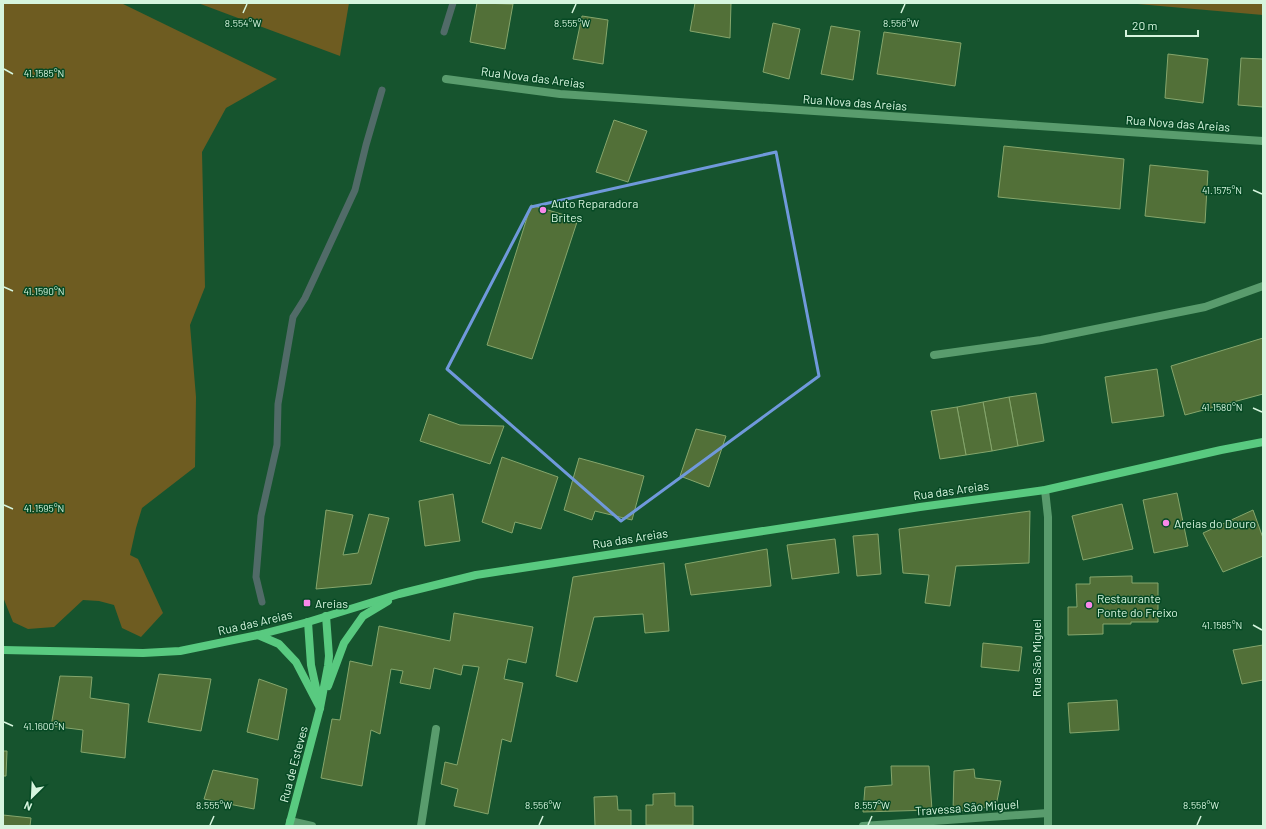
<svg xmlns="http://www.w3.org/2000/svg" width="1266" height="829" font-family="Barlow,sans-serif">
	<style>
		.green { fill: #6e5c21 }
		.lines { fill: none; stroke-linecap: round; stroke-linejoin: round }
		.stream { stroke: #516b68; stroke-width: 7 }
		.building { fill: #527038; stroke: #85a66c }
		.lane { stroke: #599c6d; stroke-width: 8 }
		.street { stroke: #599c6d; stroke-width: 8 }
		.secondary { stroke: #59ca80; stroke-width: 8 }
		.marked { fill: none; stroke: #7099db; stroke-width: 3; stroke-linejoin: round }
		.ticks { fill: none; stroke: #d6f5de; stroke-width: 1.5 }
		.poi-dot { fill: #f988e9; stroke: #064924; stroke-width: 1.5 }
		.labels { text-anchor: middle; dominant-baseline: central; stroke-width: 3; stroke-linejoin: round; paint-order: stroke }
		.street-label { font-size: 12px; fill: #d6f5de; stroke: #064924 }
		.poi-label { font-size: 12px; fill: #d6f5de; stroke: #064924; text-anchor: start }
		.ticks-label { font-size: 10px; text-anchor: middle; fill: #d6f5de; stroke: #064924; stroke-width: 3; stroke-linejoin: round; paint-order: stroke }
	</style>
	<rect width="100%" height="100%" fill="#16542e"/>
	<!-- green -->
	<g class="green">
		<path d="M3 3H121L277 79 226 108 202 152 205 287 190 325 196 397 195 467 142 508 136 528 130 555 138 559 163 613 141 637 122 628 114 605 99 601 83 600 54 627 28 629 13 622 3 597Z"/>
		<path d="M198 3H349L340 56Z"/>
		<path d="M1126 3H1263V15Z"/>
	</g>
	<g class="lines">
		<!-- stream -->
		<g class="stream">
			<path d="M444 32 453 3"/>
			<path d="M262 602 256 577 261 516 277 445 278 404 293 317 305 298 355 190 366 145 382 90"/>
		</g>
	</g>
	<!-- building -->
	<g class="building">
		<path d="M477 3 513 4 505 49 470 42Z"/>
		<path d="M695 3H731L730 38 690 31Z"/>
		<path d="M582 16 608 20 603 64 573 59Z"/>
		<path d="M773 23 800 29 789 79 763 72Z"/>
		<path d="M831 26 860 31 853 80 821 74Z"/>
		<path d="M884 32 961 43 955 86 877 74Z"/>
		<path d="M1168 54 1208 59 1203 103 1165 98Z"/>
		<path d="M1241 58 1263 59V107L1238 105Z"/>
		<path d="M614 120 647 131 628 182 596 172Z"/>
		<path d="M1004 146 1124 159 1120 209 998 197Z"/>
		<path d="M1150 165 1208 171 1205 223 1145 216Z"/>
		<path d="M531 205 578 219 532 359 487 345Z"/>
		<path d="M1263 338V394L1185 415 1171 366Z"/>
		<path d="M1157 369 1164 416 1112 423 1105 377Z"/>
		<path d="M1036 393 1044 441 1018 446 1009 397Z"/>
		<path d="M1009 397 1018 446 992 451 983 402Z"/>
		<path d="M983 402 992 451 966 455 957 407Z"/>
		<path d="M957 407 966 455 940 459 931 411Z"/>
		<path d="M429 414 460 425 504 426 490 464 420 441Z"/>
		<path d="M696 429 726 436 709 487 680 476Z"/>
		<path d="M502 457 558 477 541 529 515 522 512 533 482 522Z"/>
		<path d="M579 458 644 476 632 520 595 511 592 520 564 510Z"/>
		<path d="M1177 493 1188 546 1154 553 1143 500Z"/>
		<path d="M453 494 460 541 425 546 419 501Z"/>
		<path d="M1122 504 1133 549 1083 560 1072 516Z"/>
		<path d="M326 510 353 515 343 555 358 553 369 514 389 518 371 584 316 589Z"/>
		<path d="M1253 510 1263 538V556L1223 572 1203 533Z"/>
		<path d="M1030 511 1029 563 956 566 950 606 925 603 929 575 903 573 899 529Z"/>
		<path d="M878 534 881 574 857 576 853 536Z"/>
		<path d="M835 539 839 573 792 579 787 545Z"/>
		<path d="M767 549 771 586 691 595 685 564Z"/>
		<path d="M664 563 669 631 645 633 643 614 594 617 577 682 556 676 573 577Z"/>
		<path d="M1132 576V583H1158V622H1131V624H1103V634L1068 635V607H1077L1076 584H1090V577Z"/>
		<path d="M454 613 533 627 526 663 508 659 504 679 523 683 511 742 502 739 488 814 454 806 458 789 441 784 445 762 457 765 479 667 463 665 461 675 434 668 430 689 400 683 403 671 391 669 380 734 371 730 362 786 321 778 332 719 340 720 350 661 372 666 379 626 450 641Z"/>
		<path d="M983 643 1022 647 1019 671 981 667Z"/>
		<path d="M1263 645V680L1242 684 1233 650Z"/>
		<path d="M159 674 211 679 201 731 148 722Z"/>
		<path d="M60 676 92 677 90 698 129 704 125 758 81 752 83 730 51 726Z"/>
		<path d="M259 679 287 689 278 740 247 732Z"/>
		<path d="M1117 700 1119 730 1070 733 1068 703Z"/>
		<path d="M3 751H7L6 776H3Z"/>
		<path d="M891 766H929L932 810 863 812 865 787 892 785Z"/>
		<path d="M974 769 975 778 1001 781 996 806 953 812 954 771Z"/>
		<path d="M213 770 258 779 254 809 204 799Z"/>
		<path d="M675 793V806H693V825H646V805H653V794Z"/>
		<path d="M617 796 618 810H631V826H595L594 797Z"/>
		<path d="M3 815 31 818 30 826H3Z"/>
	</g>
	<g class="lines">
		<!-- lane -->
		<path class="lane" d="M934 355 1041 340 1205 307 1263 286"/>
		<!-- street -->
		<g class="street">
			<path d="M446 79 560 94 1263 141"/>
			<path d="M1045 490 1048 517V826"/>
			<path d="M290 821 312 826"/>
			<path d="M421 826 436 729"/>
			<path d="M863 826 1048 813"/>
		</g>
		<!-- secondary -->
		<g class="secondary">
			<path d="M308 622 311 665 318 697"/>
			<path d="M258 635 279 644 296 662 320 708"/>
			<path d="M3 650 143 653 180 651 258 635 308 622 399 594 476 575 920 507 1045 490 1221 450 1263 442"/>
			<path d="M328 686 344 643 363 616 388 601"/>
			<path d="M289 826 320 708 328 666 329 656 326 616"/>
		</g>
	</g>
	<!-- marked area -->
	<path class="marked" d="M776 152 819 376 621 521 447 369 531 207Z"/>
	<!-- ticks -->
	<path class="ticks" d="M243 13 247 4M572 13 576 4M901 13 905 4M4 69 13 74M1253 190 1262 194M4 287 13 291M1253 408 1262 412M4 505 13 509M1253 625 1262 630M4 722 13 726M210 825 214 816M539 825 543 816M868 825 872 816M1197 825 1201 816"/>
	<!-- markers -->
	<g class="poi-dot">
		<circle cx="543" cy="210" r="4"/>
		<circle cx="1166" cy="523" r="4"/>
		<rect x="303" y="599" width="8" height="8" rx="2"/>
		<circle cx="1089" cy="605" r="4"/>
	</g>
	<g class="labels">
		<!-- street labels -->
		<g class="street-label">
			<text transform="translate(533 77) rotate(7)">Rua Nova das Areias</text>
			<text transform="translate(855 102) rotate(4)">Rua Nova das Areias</text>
			<text transform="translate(1178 123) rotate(4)">Rua Nova das Areias</text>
			<text transform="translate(951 490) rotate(-8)">Rua das Areias</text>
			<text transform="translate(630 538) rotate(-9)">Rua das Areias</text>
			<text transform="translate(255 622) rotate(-13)">Rua das Areias</text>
			<text transform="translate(1036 658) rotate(-90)">Rua São Miguel</text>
			<text transform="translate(293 764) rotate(-75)">Rua de Esteves</text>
			<text transform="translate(967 807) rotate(-4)">Travessa São Miguel</text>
		</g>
		<!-- poi labels -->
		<g class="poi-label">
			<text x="551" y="203">Auto Reparadora<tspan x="551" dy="14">Brites</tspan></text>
			<text x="1174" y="523">Areias do Douro</text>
			<text x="1097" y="598">Restaurante<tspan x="1097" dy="14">Ponte do Freixo</tspan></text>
			<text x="315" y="603">Areias</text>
		</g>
	</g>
	<g class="ticks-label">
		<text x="243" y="27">8.554°W</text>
		<text x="572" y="27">8.555°W</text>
		<text x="901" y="27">8.556°W</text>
		<text x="44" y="77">41.1585°N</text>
		<text x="1222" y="194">41.1575°N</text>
		<text x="44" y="295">41.1590°N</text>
		<text x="1222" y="411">41.1580°N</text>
		<text x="44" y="512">41.1595°N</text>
		<text x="1222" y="629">41.1585°N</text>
		<text x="44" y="730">41.1600°N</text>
		<text x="214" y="809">8.555°W</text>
		<text x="543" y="809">8.556°W</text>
		<text x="872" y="809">8.557°W</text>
		<text x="1201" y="809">8.558°W</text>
	</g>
	<!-- border -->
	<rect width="1266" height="829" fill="none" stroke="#d6f5de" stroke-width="8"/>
	<!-- north arrow -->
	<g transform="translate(32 797) rotate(204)" stroke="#064924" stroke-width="3" paint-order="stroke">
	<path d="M0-3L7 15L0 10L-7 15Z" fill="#d6f5de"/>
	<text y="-6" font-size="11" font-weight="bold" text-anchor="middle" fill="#d6f5de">N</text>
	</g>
	<!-- scale -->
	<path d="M1126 30v6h72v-6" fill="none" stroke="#d6f5de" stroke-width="2"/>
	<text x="1132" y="30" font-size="12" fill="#d6f5de" stroke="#064924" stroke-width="3" paint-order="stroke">20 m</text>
</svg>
